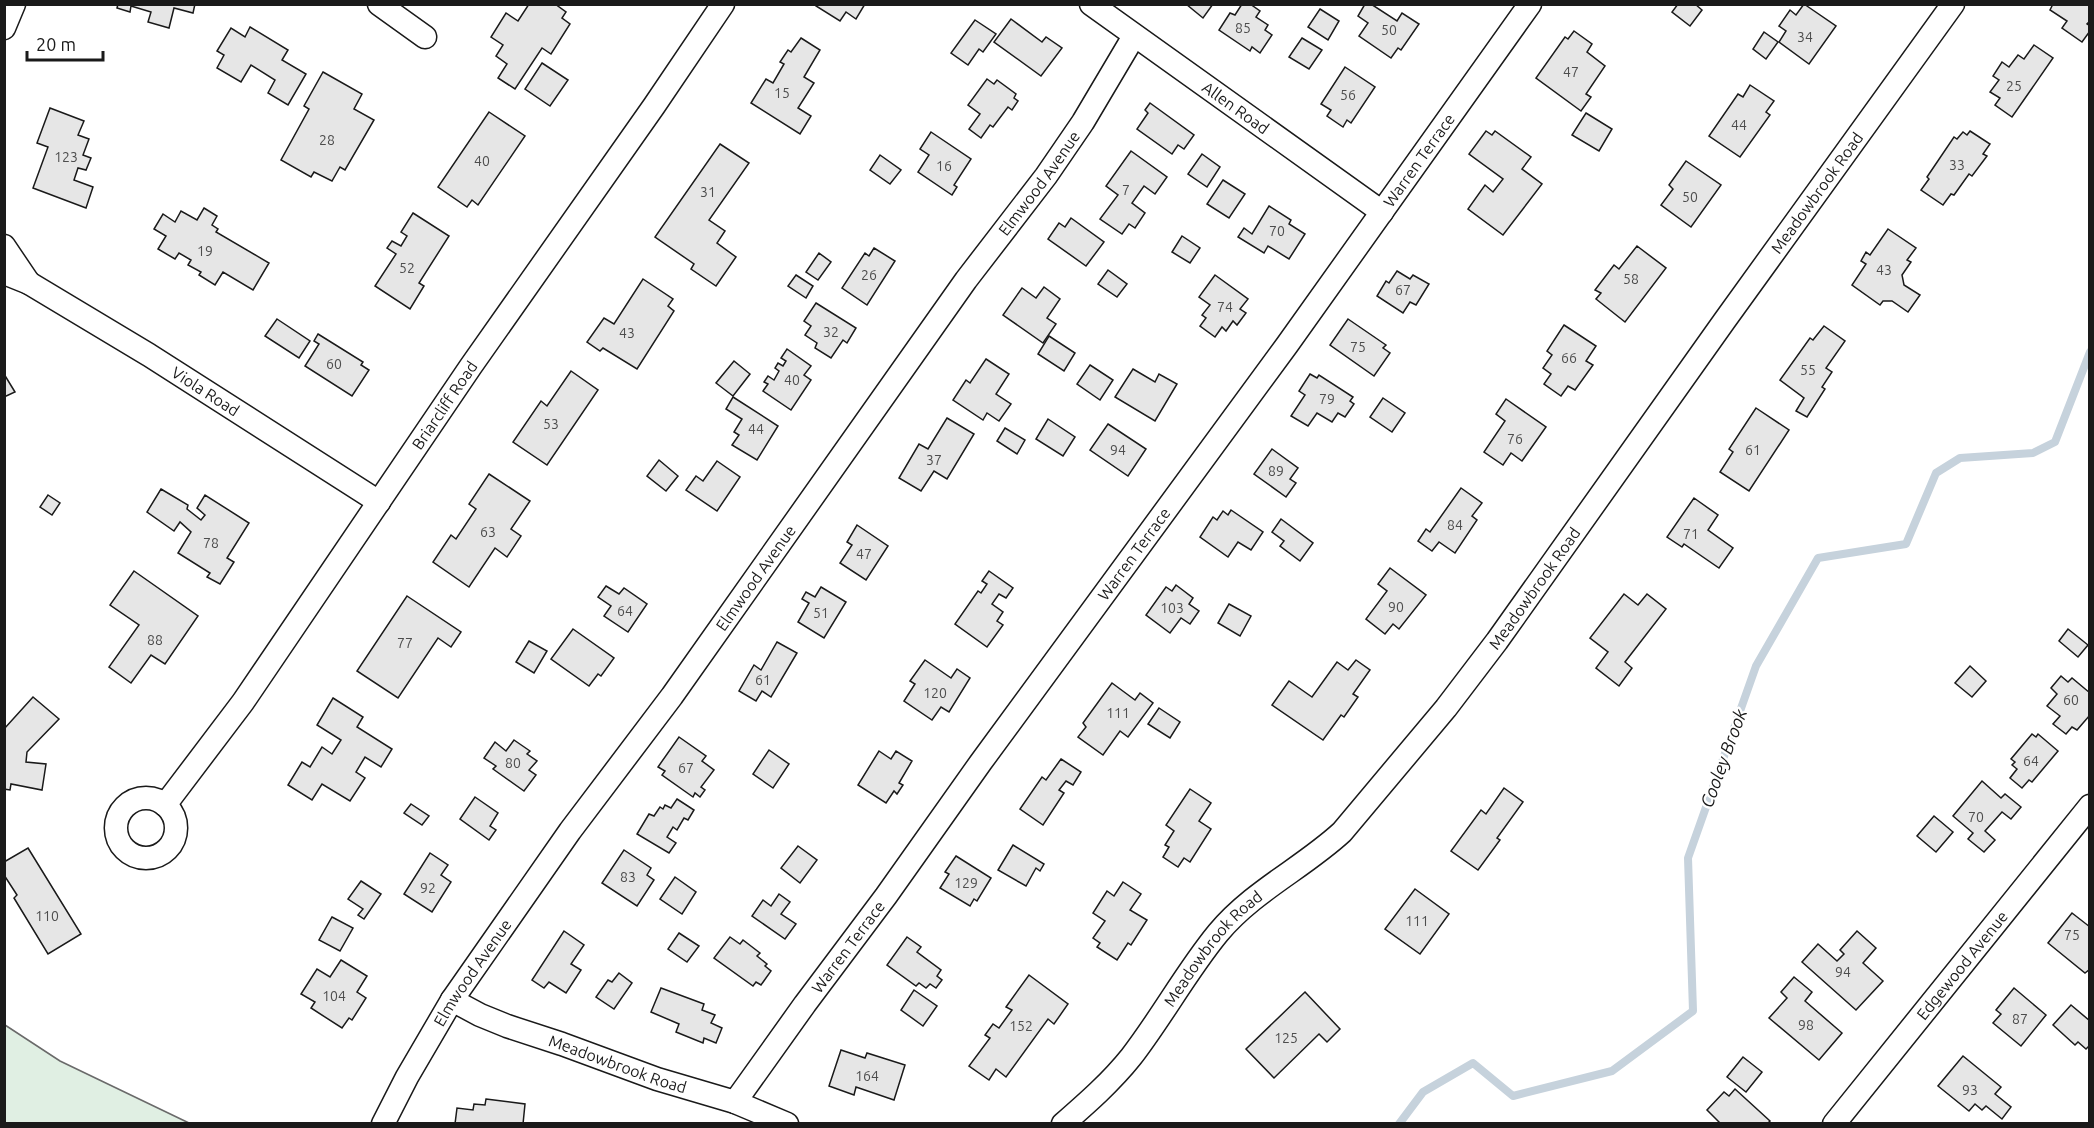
<svg xmlns="http://www.w3.org/2000/svg" width="2094" height="1128" font-family="Ubuntu,sans-serif">
	<style>
		.green { fill: #e0efe3; stroke: #6a6a6a; stroke-width: 1.5 }
		.lines { fill: none; stroke-linecap: round; stroke-linejoin: round }
		.stream { stroke: #c6d2dc; stroke-width: 8 }
		.building { fill: #e6e6e6; stroke: #1a1a1a; stroke-width: 1.5 }
		.minor-casing { stroke: #1a1a1a; stroke-width: 25 }
		.minor { stroke: #fff; stroke-width: 22 }
		.labels { text-anchor: middle; dominant-baseline: central; stroke-width: 4.5; stroke-linejoin: round; paint-order: stroke }
		.number-label { font-size: 14px; fill: #4d4d4d }
		.street-label { font-size: 16px; fill: #1a1a1a; stroke: #fff }
		.water-label { font-size: 18px; font-style: italic; fill: #1a1a1a; stroke: #fff }
	</style>
	<rect width="100%" height="100%" fill="#fff"/>
	<!-- green -->
	<path class="green" d="M5 1025 60 1061 189 1123H5Z"/>
	<g class="lines">
		<!-- stream -->
		<path class="stream" d="M1399 1124 1423 1092 1473 1063 1513 1096 1612 1071 1693 1011 1688 858 1756 666 1818 558 1906 544 1936 473 1960 458 2033 453 2055 442 2090 352"/>
	</g>
	<!-- building -->
	<g class="building">
		<path d="M118 4H195L193 13 174 8 169 28 148 22 151 12 131 6 130 12 117 8Z"/>
		<path d="M529 4H555L566 12 562 18 570 24 551 54 542 48 515 89 498 78 507 64 496 56 503 45 491 37 506 13 518 21Z"/>
		<path d="M817 4H865L856 19 846 12 840 21 816 6Z"/>
		<path d="M1186 4H1213L1203 18Z"/>
		<path d="M1242 4H1250L1260 11 1256 17 1268 25 1265 30 1272 35 1260 53 1252 47 1250 51 1219 30 1230 13 1235 15Z"/>
		<path d="M1365 4H1371L1397 21 1402 13 1419 24 1401 50 1398 48 1391 58 1359 36 1368 23 1358 16Z"/>
		<path d="M1678 4H1695L1702 10 1690 26 1672 12Z"/>
		<path d="M1804 4 1836 26 1809 64 1779 42 1786 31 1779 26 1790 10 1796 15Z"/>
		<path d="M2053 4H2090V21L2087 24 2090 26V31L2082 42 2062 28 2067 21 2050 10Z"/>
		<path d="M1320 9 1339 21 1328 40 1308 27Z"/>
		<path d="M1011 19 1042 42 1046 37 1062 48 1041 76 994 42Z"/>
		<path d="M975 20 996 34 983 52 979 49 968 65 951 53Z"/>
		<path d="M250 27 288 50 282 60 306 74 288 105 268 93 275 80 251 65 241 82 217 68 224 55 217 51 231 28 245 37Z"/>
		<path d="M1574 31 1592 44 1587 52 1605 66 1586 94 1591 97 1581 111 1536 78 1565 37 1568 39Z"/>
		<path d="M1764 32 1778 42 1766 59 1753 49Z"/>
		<path d="M801 38 820 50 804 77 814 83 798 108 811 116 800 134 751 103 766 79 773 83 784 64 780 62 788 50 791 52Z"/>
		<path d="M1302 38 1322 50 1309 69 1289 57Z"/>
		<path d="M2034 45 2053 58 2012 117 1995 105 2000 98 1990 92 1999 80 1993 76 2002 62 2009 67 2018 55 2024 59Z"/>
		<path d="M542 63 568 80 550 106 525 89Z"/>
		<path d="M1345 67 1375 87 1351 123 1347 120 1343 127 1327 116 1331 110 1321 104Z"/>
		<path d="M323 72 362 94 354 109 374 120 345 170 340 167 332 181 314 172 311 177 281 160 309 109 304 106Z"/>
		<path d="M987 79 994 84 997 80 1016 94 1014 98 1018 101 1012 110 1008 107 993 127 990 125 981 138 969 129 980 114 968 105Z"/>
		<path d="M1750 85 1774 101 1766 112 1770 115 1740 157 1709 136 1738 94 1743 97Z"/>
		<path d="M1150 103 1194 135 1184 149 1178 145 1172 154 1137 129 1148 113 1145 110Z"/>
		<path d="M50 108 84 121 78 135 89 139 83 155 91 158 86 170 78 168 74 180 93 187 86 208 33 188 48 147 37 143Z"/>
		<path d="M489 112 525 136 478 205 472 200 467 207 438 187Z"/>
		<path d="M1586 113 1612 129 1599 151 1572 135Z"/>
		<path d="M1486 131 1492 135 1495 131 1531 157 1522 169 1542 184 1503 235 1468 209 1485 185 1493 192 1503 179 1469 154Z"/>
		<path d="M1970 131 1990 144 1983 154 1987 156 1972 176 1969 174 1954 195 1951 194 1943 205 1921 190 1929 179 1927 177 1954 137 1957 139 1963 132 1967 135Z"/>
		<path d="M931 132 971 159 954 185 957 187 952 195 918 172 929 155 920 149Z"/>
		<path d="M720 144 749 163 709 220 725 231 717 243 736 257 716 286 691 269 694 264 655 237Z"/>
		<path d="M1131 151 1167 177 1155 194 1144 186 1132 203 1145 213 1135 228 1129 224 1122 234 1100 219 1118 195 1106 186Z"/>
		<path d="M1202 154 1220 167 1207 187 1188 174Z"/>
		<path d="M880 155 901 170 890 184 870 170Z"/>
		<path d="M1686 161 1721 185 1691 227 1661 205 1673 189 1669 185Z"/>
		<path d="M1223 180 1245 194 1229 218 1207 204Z"/>
		<path d="M1269 206 1291 220 1289 224 1305 234 1289 259 1268 246 1264 253 1238 237 1244 228 1252 234Z"/>
		<path d="M204 208 217 216 212 225 218 229 216 232 269 263 253 290 223 272 215 285 199 275 201 272 188 265 191 260 179 253 175 259 158 249 166 236 154 229 163 214 175 222 181 211 197 220Z"/>
		<path d="M413 213 449 236 419 283 424 286 410 309 375 286 396 254 387 248 392 241 401 246 407 236 401 232Z"/>
		<path d="M1071 218 1104 242 1086 266 1048 239 1059 223 1065 227Z"/>
		<path d="M1888 229 1916 248 1907 260 1911 262 1902 275 1904 285 1920 295 1908 312 1892 301H1883L1880 305 1852 285 1866 264 1861 261 1866 252 1870 255Z"/>
		<path d="M1182 236 1200 248 1190 263 1172 252Z"/>
		<path d="M1637 246 1666 268 1625 322 1596 299 1601 293 1595 290 1614 265 1619 269Z"/>
		<path d="M874 248 895 261 867 305 842 288 865 253 869 256Z"/>
		<path d="M819 253 831 262 818 280 806 272Z"/>
		<path d="M1108 270 1127 284 1117 297 1098 284Z"/>
		<path d="M1397 271 1410 279 1413 275 1429 284 1416 305 1410 302 1403 313 1377 296 1386 281 1389 283Z"/>
		<path d="M796 275 813 286 806 298 788 286Z"/>
		<path d="M1215 275 1248 299 1240 309 1246 313 1237 325 1233 321 1226 331 1222 327 1215 337 1200 326 1206 318 1202 315 1210 305 1199 297Z"/>
		<path d="M643 279 673 299 668 306 674 311 637 369 603 348 600 351 587 342 604 318 614 324Z"/>
		<path d="M1044 287 1060 299 1047 318 1056 324 1043 343 1003 315 1022 288 1036 298Z"/>
		<path d="M816 303 856 328 847 343 843 340 831 358 815 348 817 343 805 335 811 326 804 321Z"/>
		<path d="M277 319 310 341 299 358 265 336Z"/>
		<path d="M1348 319 1386 345 1383 348 1390 353 1374 376 1330 345Z"/>
		<path d="M1564 325 1596 346 1586 361 1593 365 1575 390 1568 386 1561 396 1544 384 1551 374 1543 368 1552 355 1547 351Z"/>
		<path d="M1824 326 1845 341 1826 368 1832 372 1822 387 1825 389 1807 417 1796 411 1804 398 1780 380 1810 338 1813 340Z"/>
		<path d="M318 334 363 362 361 365 369 370 352 396 305 366 319 344 314 341Z"/>
		<path d="M1049 336 1075 353 1064 371 1038 354Z"/>
		<path d="M787 349 811 366 804 375 811 380 791 410 763 391 768 384 764 382 768 376 774 380 779 371 775 368 778 363 783 366 786 361 781 358Z"/>
		<path d="M986 359 1009 374 996 394 1011 404 999 421 987 413 983 420 953 400 966 380 970 383Z"/>
		<path d="M734 361 750 374 733 396 716 383Z"/>
		<path d="M1090 365 1113 380 1100 400 1077 384Z"/>
		<path d="M1133 369 1155 382 1159 374 1177 384 1155 421 1115 397Z"/>
		<path d="M571 371 598 390 547 465 513 442 541 401 547 406Z"/>
		<path d="M4 374 15 392 4 397Z"/>
		<path d="M1310 374 1317 378 1319 375 1353 397 1350 401 1354 404 1345 417 1338 413 1332 422 1317 413 1308 426 1291 416 1305 395 1299 391Z"/>
		<path d="M733 397 778 426 757 460 732 445 739 435 734 432 742 419 726 409Z"/>
		<path d="M1383 398 1405 413 1392 432 1370 417Z"/>
		<path d="M1506 399 1546 427 1522 461 1511 453 1503 465 1484 452 1505 421 1496 414Z"/>
		<path d="M1756 408 1789 430 1749 491 1720 472 1733 452 1729 449Z"/>
		<path d="M947 418 974 434 947 479 934 471 921 491 899 478 919 444 928 449Z"/>
		<path d="M1048 419 1075 437 1063 456 1036 439Z"/>
		<path d="M1108 424 1146 449 1128 476 1090 450Z"/>
		<path d="M1005 428 1025 440 1017 454 997 441Z"/>
		<path d="M1272 449 1298 468 1290 479 1296 483 1286 497 1254 474Z"/>
		<path d="M659 460 678 476 666 491 647 476Z"/>
		<path d="M717 461 740 477 717 511 686 490 696 476 703 481Z"/>
		<path d="M489 474 530 501 511 529 521 536 507 557 495 548 469 587 433 562 451 535 456 539 476 509 469 504Z"/>
		<path d="M1461 488 1482 503 1472 516 1477 520 1455 553 1439 542 1432 551 1418 541 1426 529 1430 532Z"/>
		<path d="M161 489 188 505 187 509 201 520 205 515 197 508 205 495 249 523 227 558 234 562 220 584 207 577 210 573 178 553 191 532 180 522 174 531 147 512Z"/>
		<path d="M48 495 60 503 52 515 40 507Z"/>
		<path d="M1694 498 1718 515 1708 530 1733 548 1719 568 1684 544 1682 547 1667 537Z"/>
		<path d="M1231 510 1263 532 1251 550 1238 542 1228 557 1200 537 1213 517 1217 520 1223 511 1228 515Z"/>
		<path d="M1281 519 1313 543 1300 561 1280 546 1284 541 1272 532Z"/>
		<path d="M857 525 888 546 866 580 840 563 852 545 847 542Z"/>
		<path d="M1390 568 1426 595 1399 629 1393 624 1385 634 1366 619 1387 591 1378 584Z"/>
		<path d="M134 571 198 616 165 664 151 655 131 683 109 667 139 625 110 605Z"/>
		<path d="M989 571 1013 588 1006 598 999 594 992 604 1003 612 997 621 1003 625 987 647 955 624 978 591 981 593 987 584 982 581Z"/>
		<path d="M1176 585 1193 598 1189 604 1199 611 1190 624 1181 618 1170 633 1146 615 1166 587 1172 591Z"/>
		<path d="M606 586 619 594 624 588 647 604 628 632 604 616 611 606 598 597Z"/>
		<path d="M821 587 846 602 824 638 798 622 809 603 802 599 806 592 815 597Z"/>
		<path d="M1624 594 1638 605 1647 594 1666 609 1625 662 1632 668 1619 686 1596 668 1608 652 1590 638Z"/>
		<path d="M407 596 461 632 451 647 438 638 398 698 357 671Z"/>
		<path d="M1229 604 1251 616 1240 636 1218 623Z"/>
		<path d="M573 629 614 658 601 676 598 674 589 686 551 659Z"/>
		<path d="M2068 629 2088 645 2078 657 2059 641Z"/>
		<path d="M529 641 547 651 534 673 516 662Z"/>
		<path d="M777 642 797 653 771 697 762 691 756 701 739 691 754 665 761 670Z"/>
		<path d="M925 660 951 678 957 669 970 678 949 712 941 707 932 720 904 701 915 684 910 681Z"/>
		<path d="M1356 660 1370 670 1353 694 1358 697 1344 717 1341 715 1323 740 1272 705 1289 681 1312 697 1337 662 1348 670Z"/>
		<path d="M1970 666 1986 681 1972 697 1955 683Z"/>
		<path d="M2061 676 2068 682 2072 678 2090 693V715L2077 730 2072 727 2066 734 2053 724 2060 716 2047 706 2057 694 2051 688Z"/>
		<path d="M1112 683 1135 700 1140 693 1153 703 1128 737 1120 731 1103 755 1078 737 1086 727 1083 723Z"/>
		<path d="M33 697 59 719 27 752 26 762 46 764 42 790 11 784 10 790 4 789V729Z"/>
		<path d="M333 698 363 717 357 727 392 749 381 767 365 757 356 772 365 778 350 801 322 784 312 800 288 785 302 762 310 767 322 747 332 754 341 740 317 725Z"/>
		<path d="M1159 708 1180 722 1170 738 1148 724Z"/>
		<path d="M2032 734 2036 737 2038 734 2058 751 2032 782 2029 780 2022 788 2010 778 2017 769 2012 765 2015 762 2011 759Z"/>
		<path d="M679 737 706 756 702 761 714 770 701 787 705 790 700 797 695 793 693 797 662 775 665 771 658 767Z"/>
		<path d="M514 740 530 751 527 754 537 761 529 770 536 775 524 791 493 769 496 766 484 758 495 742 506 751Z"/>
		<path d="M769 750 789 764 773 788 753 774Z"/>
		<path d="M879 751 891 759 896 751 912 761 899 783 903 785 897 794 894 791 886 803 858 785Z"/>
		<path d="M1061 759 1081 772 1073 785 1066 781 1059 790 1064 793 1043 825 1020 809 1042 777 1046 780Z"/>
		<path d="M1982 781 2001 798 2005 794 2021 807 2011 819 2002 812 1985 831 1995 840 1984 852 1968 839 1973 833 1953 816Z"/>
		<path d="M1504 788 1523 802 1497 838 1500 840 1478 870 1451 851 1481 810 1486 814Z"/>
		<path d="M1190 789 1211 803 1199 821 1211 829 1190 862 1184 858 1178 867 1163 857 1169 847 1165 845 1174 831 1166 825Z"/>
		<path d="M475 797 498 813 490 826 496 830 489 840 460 819Z"/>
		<path d="M677 799 694 810 688 820 684 818 677 830 673 827 667 837 676 843 669 853 637 834 649 814 654 816 660 807 663 809 665 805 671 808Z"/>
		<path d="M411 804 429 816 422 825 404 813Z"/>
		<path d="M1934 816 1953 832 1936 852 1917 836Z"/>
		<path d="M1013 845 1044 864 1040 871 1036 868 1026 886 998 870Z"/>
		<path d="M798 846 817 860 800 883 781 868Z"/>
		<path d="M28 848 81 934 48 954 14 898 17 895 4 875V862Z"/>
		<path d="M624 850 651 868 647 875 654 880 637 906 602 883Z"/>
		<path d="M430 853 448 865 441 875 451 882 432 912 404 894Z"/>
		<path d="M956 856 991 878 977 901 974 899 970 906 940 888 949 874 945 872Z"/>
		<path d="M675 877 696 892 682 914 660 899Z"/>
		<path d="M361 881 381 894 364 919 358 915 363 909 348 899Z"/>
		<path d="M1123 882 1141 894 1130 910 1147 920 1131 945 1128 943 1117 960 1097 947 1100 943 1093 938 1105 921 1093 913 1107 891 1114 896Z"/>
		<path d="M1415 889 1449 914 1420 954 1385 929Z"/>
		<path d="M779 894 790 902 781 914 796 924 785 939 752 916 763 900 771 906Z"/>
		<path d="M2072 913 2090 927V969L2085 973 2048 943Z"/>
		<path d="M332 917 353 928 340 951 319 940Z"/>
		<path d="M564 931 584 945 571 964 581 970 566 993 549 982 544 988 532 980Z"/>
		<path d="M1857 931 1876 948 1863 963 1883 981 1856 1010 1802 962 1818 944 1837 961 1844 954 1840 950Z"/>
		<path d="M679 933 699 946 687 962 668 949Z"/>
		<path d="M730 937 740 944 743 940 760 953 757 956 767 964 765 966 771 971 761 985 756 982 753 986 714 958Z"/>
		<path d="M907 937 921 947 917 952 941 970 937 976 942 980 936 988 930 984 926 988 919 983 916 986 887 965Z"/>
		<path d="M341 960 367 976 357 992 366 998 352 1020 349 1018 342 1028 311 1008 315 1002 301 994 317 969 330 977Z"/>
		<path d="M619 973 632 983 614 1009 596 997 608 980 612 982Z"/>
		<path d="M1029 975 1068 1004 1054 1024 1048 1019 1006 1077 996 1069 989 1080 969 1066 990 1038 985 1035 993 1024 999 1028 1012 1010 1006 1007Z"/>
		<path d="M1794 977 1812 992 1805 1001 1842 1033 1819 1060 1769 1018 1787 998 1781 992Z"/>
		<path d="M661 988 704 1004 702 1010 715 1015 711 1023 722 1028 716 1043 704 1038 703 1043 676 1032 679 1024 651 1012Z"/>
		<path d="M2014 988 2046 1015 2021 1046 1993 1023 2001 1014 1996 1010Z"/>
		<path d="M914 990 937 1006 923 1026 901 1010Z"/>
		<path d="M1305 992 1340 1029 1327 1042 1319 1034 1274 1078 1246 1049Z"/>
		<path d="M2071 1005 2090 1021V1045L2086 1049 2078 1042 2075 1045 2053 1025Z"/>
		<path d="M841 1050 865 1058 867 1053 905 1065 894 1100 856 1087 854 1095 829 1086Z"/>
		<path d="M1963 1056 2001 1087 1995 1094 2011 1107 2002 1119 1986 1106 1982 1110 1975 1104 1969 1111 1938 1086Z"/>
		<path d="M1743 1057 1762 1072 1746 1092 1727 1077Z"/>
		<path d="M1735 1089 1770 1121 1767 1124H1721L1707 1110 1724 1092 1729 1096Z"/>
		<path d="M486 1099 525 1104 523 1124H455L457 1108 473 1110 474 1104 485 1105Z"/>
	</g>
	<g class="lines">
		<!-- minor casing -->
		<g class="minor-casing">
			<g id="minor">
				<path d="M379 4 425 37"/>
				<path id="s1" d="M1091 4 1382 212"/>
				<path d="M4 28 14 4"/>
				<path d="M4 246 29 283"/>
				<path id="s2" d="M4 273 29 283 149 355 379 502"/>
				<circle cx="146" cy="828" r="30"/>
				<path id="s3" d="M165 805 243 702 471 366 654 106 723 4"/>
				<path id="s4" d="M452 1000 480 1015 507 1026 562 1044 657 1079 735 1102 787 1124"/>
				<path id="s5" d="M735 1102 805 1004 886 896 981 762 1287 345 1530 4"/>
				<path id="s6" d="M383 1124 407 1077 452 1000 570 831 672 696 966 280 1046 176 1083 122 1134 36"/>
				<path id="s7" d="M1063 1124C1087 1103 1111 1082 1131 1057 1162 1017 1186 972 1218 933 1253 891 1303 868 1342 832L1446 708 1497 641 1725 320 1953 4"/>
				<path id="s8" d="M1834 1124 2090 806"/>
			</g>
		</g>
		<!-- minor -->
		<use href="#minor" class="minor"/>
	</g>
	<g class="labels">
		<!-- number labels -->
		<g class="number-label">
			<text x="1243" y="28">85</text>
			<text x="1389" y="30">50</text>
			<text x="1805" y="37">34</text>
			<text x="1571" y="72">47</text>
			<text x="2014" y="86">25</text>
			<text x="782" y="93">15</text>
			<text x="1348" y="95">56</text>
			<text x="1739" y="125">44</text>
			<text x="327" y="140">28</text>
			<text x="66" y="157">123</text>
			<text x="482" y="161">40</text>
			<text x="1957" y="165">33</text>
			<text x="944" y="166">16</text>
			<text x="1126" y="190">7</text>
			<text x="708" y="192">31</text>
			<text x="1690" y="197">50</text>
			<text x="1277" y="231">70</text>
			<text x="205" y="251">19</text>
			<text x="407" y="268">52</text>
			<text x="1884" y="270">43</text>
			<text x="869" y="275">26</text>
			<text x="1631" y="279">58</text>
			<text x="1403" y="290">67</text>
			<text x="1225" y="307">74</text>
			<text x="831" y="332">32</text>
			<text x="627" y="333">43</text>
			<text x="1358" y="347">75</text>
			<text x="1569" y="358">66</text>
			<text x="334" y="364">60</text>
			<text x="1808" y="370">55</text>
			<text x="792" y="380">40</text>
			<text x="1327" y="399">79</text>
			<text x="551" y="424">53</text>
			<text x="756" y="429">44</text>
			<text x="1515" y="439">76</text>
			<text x="1118" y="450">94</text>
			<text x="1753" y="450">61</text>
			<text x="934" y="460">37</text>
			<text x="1276" y="471">89</text>
			<text x="1455" y="525">84</text>
			<text x="488" y="532">63</text>
			<text x="1691" y="534">71</text>
			<text x="211" y="543">78</text>
			<text x="864" y="554">47</text>
			<text x="1396" y="607">90</text>
			<text x="1172" y="608">103</text>
			<text x="625" y="611">64</text>
			<text x="821" y="613">51</text>
			<text x="155" y="640">88</text>
			<text x="405" y="643">77</text>
			<text x="763" y="680">61</text>
			<text x="935" y="693">120</text>
			<text x="2071" y="700">60</text>
			<text x="1118" y="713">111</text>
			<text x="2031" y="761">64</text>
			<text x="513" y="763">80</text>
			<text x="686" y="768">67</text>
			<text x="1976" y="817">70</text>
			<text x="628" y="877">83</text>
			<text x="966" y="883">129</text>
			<text x="428" y="888">92</text>
			<text x="47" y="916">110</text>
			<text x="1417" y="921">111</text>
			<text x="2072" y="935">75</text>
			<text x="1843" y="972">94</text>
			<text x="334" y="996">104</text>
			<text x="2020" y="1019">87</text>
			<text x="1806" y="1025">98</text>
			<text x="1021" y="1026">152</text>
			<text x="1286" y="1038">125</text>
			<text x="867" y="1076">164</text>
			<text x="1970" y="1090">93</text>
		</g>
		<!-- street labels -->
		<g class="street-label">
			<text stroke="none"><textPath href="#s1" startOffset="178">Allen Road</textPath></text>
			<text stroke="none"><textPath href="#s5" startOffset="1164">Warren Terrace</textPath></text>
			<text stroke="none"><textPath href="#s6" startOffset="1148">Elmwood Avenue</textPath></text>
			<text stroke="none"><textPath href="#s7" startOffset="1204">Meadowbrook Road</textPath></text>
			<text stroke="none"><textPath href="#s2" startOffset="234">Viola Road</textPath></text>
			<text stroke="none"><textPath href="#s3" startOffset="488">Briarcliff Road</textPath></text>
			<text stroke="none"><textPath href="#s5" startOffset="678">Warren Terrace</textPath></text>
			<text stroke="none"><textPath href="#s6" startOffset="662">Elmwood Avenue</textPath></text>
			<text stroke="none"><textPath href="#s7" startOffset="718">Meadowbrook Road</textPath></text>
			<text stroke="none"><textPath href="#s5" startOffset="192">Warren Terrace</textPath></text>
			<text stroke="none"><textPath href="#s7" startOffset="232">Meadowbrook Road</textPath></text>
			<text stroke="none"><textPath href="#s8" startOffset="204">Edgewood Avenue</textPath></text>
			<text stroke="none"><textPath href="#s6" startOffset="176">Elmwood Avenue</textPath></text>
			<text stroke="none"><textPath href="#s4" startOffset="178">Meadowbrook Road</textPath></text>
		</g>
		<!-- water labels -->
		<g class="water-label">
			<text transform="translate(1723 758) rotate(-70)">Cooley Brook</text>
		</g>
	</g>
	<!-- border -->
	<rect width="2094" height="1128" fill="none" stroke="#1a1a1a" stroke-width="12"/>
	<!-- scale -->
	<path d="M27 51v9h76v-9" fill="none" stroke="#1a1a1a" stroke-width="3"/>
	<text x="36" y="51" font-size="18" fill="#1a1a1a" stroke="#ffffff" stroke-width="4.5" paint-order="stroke">20 m</text>
</svg>
